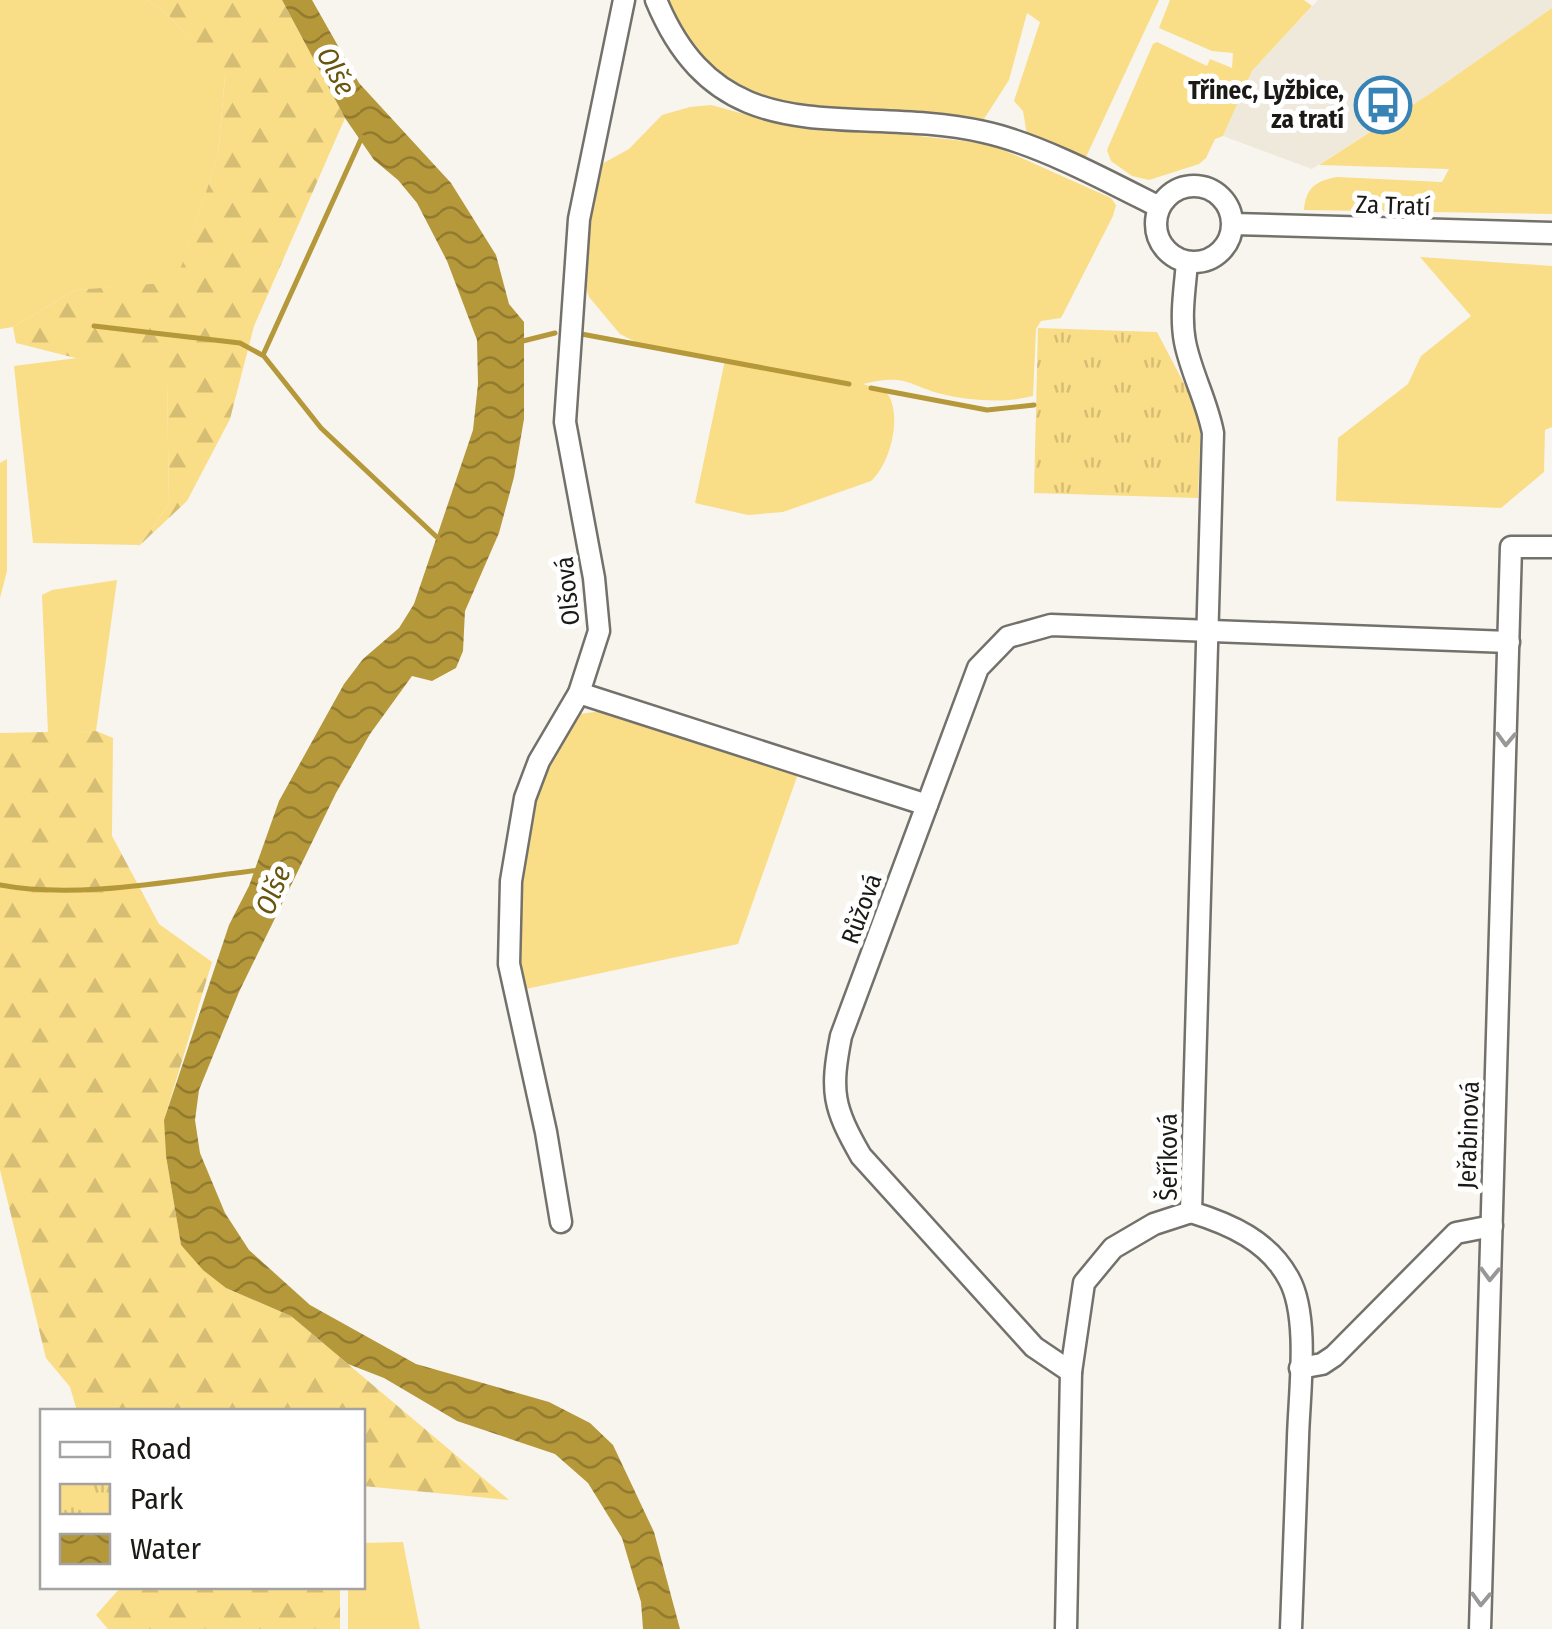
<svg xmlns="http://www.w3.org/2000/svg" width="1552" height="1629" font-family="'Fira Sans Condensed',sans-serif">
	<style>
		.built { fill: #eee9db }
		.green { fill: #fadd87 }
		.forest { fill: url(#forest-firs) }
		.park { fill: url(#park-tufts) }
		.water { fill: url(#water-waves) }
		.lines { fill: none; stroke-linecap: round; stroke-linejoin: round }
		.stream { stroke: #b5983a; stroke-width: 5 }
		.street-casing { stroke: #73716b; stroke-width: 25 }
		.street { stroke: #fff; stroke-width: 20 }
		.oneway { stroke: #989897 }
		.labels { text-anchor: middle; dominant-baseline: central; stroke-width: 10; stroke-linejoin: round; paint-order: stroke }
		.poi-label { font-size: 25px; font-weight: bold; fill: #1b1a17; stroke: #fff; text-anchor: end }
		.street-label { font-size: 25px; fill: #1b1a17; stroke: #fff }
		.water-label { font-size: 28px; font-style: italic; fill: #69550d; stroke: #fff }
	</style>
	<defs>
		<pattern id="forest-firs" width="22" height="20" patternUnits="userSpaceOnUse" patternTransform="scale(2.5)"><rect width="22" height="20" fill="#fadd87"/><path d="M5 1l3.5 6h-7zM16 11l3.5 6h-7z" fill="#d6bd74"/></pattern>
		<pattern id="park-tufts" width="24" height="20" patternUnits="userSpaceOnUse" patternTransform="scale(2.5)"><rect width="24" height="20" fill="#fadd87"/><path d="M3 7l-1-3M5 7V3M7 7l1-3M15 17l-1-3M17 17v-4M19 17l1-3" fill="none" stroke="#d6bd74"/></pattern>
		<pattern id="water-waves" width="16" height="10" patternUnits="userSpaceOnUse" patternTransform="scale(2.5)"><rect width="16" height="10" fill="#b5983a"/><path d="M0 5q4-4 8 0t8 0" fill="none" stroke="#927b30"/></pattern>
	</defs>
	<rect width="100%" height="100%" fill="#f8f5ee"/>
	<!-- built -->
	<path class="built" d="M1318 0H1552V8L1431 93 1312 169 1223 136 1252 71Z"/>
	<!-- green -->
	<g class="green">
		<path d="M0 0H147L169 16 225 76 218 156 176 283 75 290 13 327 0 329Z"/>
		<path d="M667 0H1159L1086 157 1027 135 1023 111 1014 101 1040 22 1027 13 1009 80 982 122 768 102C711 81 694 51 667 0Z"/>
		<path d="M1170 0H1304L1312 6 1252 71 1223 136 1215 139 1206 158 1199 164 1149 180 1132 176 1111 161 1107 150 1153 44 1157 42 1207 66 1210 59 1232 68 1233 53 1212 51 1159 28Z"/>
		<path d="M1552 8V214L1304 210C1306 188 1315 181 1337 177L1442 182 1449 169 1319 165 1431 93Z"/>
		<path d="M711 105 759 118 990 144 1111 198 1116 205 1113 216 1061 318 1041 321 1036 329 1033 396C1006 403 973 401 946 395 906 386 910 373 863 384 872 387 885 387 890 398 901 422 889 465 871 481L783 512 748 515 695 503 725 360 644 346 620 334 589 297 582 275 587 224 600 165 629 149 662 115 690 107Z"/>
		<path d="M1420 257 1552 266V427L1545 430 1544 472 1501 508 1336 501 1338 438 1408 384 1421 356 1471 316Z"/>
		<path d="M77 358 167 380 169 504 140 545 33 543 14 366Z"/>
		<path d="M7 459V571L0 598V463Z"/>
		<path d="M117 580 96 731 48 733 42 595 52 590Z"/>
		<path d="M602 711 799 771 738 944 521 990 516 954 529 799 572 715Z"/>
		<path d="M403 1542 420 1629H348V1587L362 1586 363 1543Z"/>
	</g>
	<!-- forest -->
	<g class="forest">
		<path d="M147 0H282L345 118 254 326 230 419 187 501 140 545 169 504 167 381 16 343 13 327 75 290 176 282 218 156 225 77 169 16Z"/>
		<path d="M96 731 113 738 112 836 159 924 212 962 164 1120 166 1156 181 1245 226 1288 291 1316 509 1500 363 1486 362 1412 77 1411 70 1387 46 1358 0 1170V733Z"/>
		<path d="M121 1587H340V1629H108L96 1615Z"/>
	</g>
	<!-- park -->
	<path class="park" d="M1038 328 1157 332 1201 416 1198 498 1034 493Z"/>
	<!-- water -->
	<path class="water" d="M282 0H312L359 83 451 183 496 255 509 304 524 322V419L514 477 499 533 465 611 463 651 456 668 432 681 412 676 370 734 336 793 239 992 199 1090 195 1120 200 1153 225 1213 249 1250 310 1305 416 1364 549 1402 590 1423 613 1445 654 1532 680 1629H643L641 1602 622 1538 588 1483 555 1454 457 1421 384 1378 348 1364 291 1316 226 1288 203 1270 181 1245 166 1156 164 1120 229 925 249 886 279 801 344 684 363 659 399 628 414 604 473 430 478 384 477 340 447 261 417 203 398 180 374 160 345 118Z"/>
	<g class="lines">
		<!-- stream -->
		<g class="stream">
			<path d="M362 137 263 355 321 428 442 542"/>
			<path d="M94 326 240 343 262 355"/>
			<path d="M576 333 849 384"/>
			<path d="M519 342 555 333"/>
			<path d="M871 388 987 410 1034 405"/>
			<path d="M0 885C80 900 180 879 261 870"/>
		</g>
		<!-- street casing -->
		<g class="street-casing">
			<g id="street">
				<path d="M656 0C722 160 850 102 984 132 1039 144 1108 181 1159 207"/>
				<circle cx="1194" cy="224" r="38"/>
				<path d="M1233 224 1552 233"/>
				<path d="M1187 262C1185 288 1180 316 1185 342 1191 373 1207 401 1213 433L1191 1212C1230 1224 1269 1241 1289 1279 1310 1317 1299 1395 1298 1438 1296 1502 1293 1565 1291 1629"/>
				<path d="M579 693 927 805"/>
				<path d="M561 1222 546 1132 509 964 511 881 525 798 539 761 579 693 599 631 594 578 565 422 579 219 624 0"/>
				<path d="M1300 1368 1322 1364 1334 1356 1456 1233 1492 1226"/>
				<path d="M1071 1372 1084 1283 1113 1248 1154 1224 1191 1212"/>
				<path d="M1066 1629 1071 1372 1034 1347 861 1156C833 1107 830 1092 841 1036L978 668 1008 637 1051 625 1509 642"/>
				<path d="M1480 1629 1511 547H1552"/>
			</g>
		</g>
		<!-- street -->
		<use href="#street" class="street"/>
	</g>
	<!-- one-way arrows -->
	<defs><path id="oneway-chevron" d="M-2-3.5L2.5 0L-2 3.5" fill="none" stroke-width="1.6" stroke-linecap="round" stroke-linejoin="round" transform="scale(2.5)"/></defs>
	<g class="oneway">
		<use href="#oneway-chevron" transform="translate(1506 739) rotate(92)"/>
		<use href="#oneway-chevron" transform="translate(1490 1274) rotate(92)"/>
		<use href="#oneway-chevron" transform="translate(1481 1599) rotate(92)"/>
	</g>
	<!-- icons -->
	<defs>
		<g id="bus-ring" transform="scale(2.875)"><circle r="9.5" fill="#fff" stroke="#3783b6" stroke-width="1.5"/><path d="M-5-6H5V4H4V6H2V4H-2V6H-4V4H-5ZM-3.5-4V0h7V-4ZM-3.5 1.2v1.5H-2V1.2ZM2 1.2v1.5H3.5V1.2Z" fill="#3783b6"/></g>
	</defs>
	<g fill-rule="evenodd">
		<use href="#bus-ring" x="1383" y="105"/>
	</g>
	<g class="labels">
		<!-- poi labels -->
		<g class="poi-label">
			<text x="1344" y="91">Třinec, Lyžbice,<tspan x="1344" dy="29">za tratí</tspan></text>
		</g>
		<!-- street labels -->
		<g class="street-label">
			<text transform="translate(1393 206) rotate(2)">Za Tratí</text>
			<text transform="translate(568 591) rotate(-96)">Olšová</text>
			<text transform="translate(862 909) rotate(-70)">Růžová</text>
			<text transform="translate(1469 1135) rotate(-88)">Jeřabinová</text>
			<text transform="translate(1169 1157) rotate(-90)">Šeříková</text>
		</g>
		<!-- water labels -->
		<g class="water-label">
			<text transform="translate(336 71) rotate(62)">Olše</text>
			<text transform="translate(273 890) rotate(-68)">Olše</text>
		</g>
	</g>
	<!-- legend -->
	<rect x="40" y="1409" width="325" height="180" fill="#ffffff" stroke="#a4a3a2" stroke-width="2.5"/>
	<rect x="60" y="1442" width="50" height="15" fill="#ffffff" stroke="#a4a3a2" stroke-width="2.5"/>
	<text x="130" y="1459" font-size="30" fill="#1b1a17">Road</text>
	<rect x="60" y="1484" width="50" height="30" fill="url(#park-tufts)" stroke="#a4a3a2" stroke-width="2.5"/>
	<text x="130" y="1509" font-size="30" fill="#1b1a17">Park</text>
	<rect x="60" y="1534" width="50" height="30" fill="url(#water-waves)" stroke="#a4a3a2" stroke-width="2.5"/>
	<text x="130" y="1559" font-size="30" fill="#1b1a17">Water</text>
</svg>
